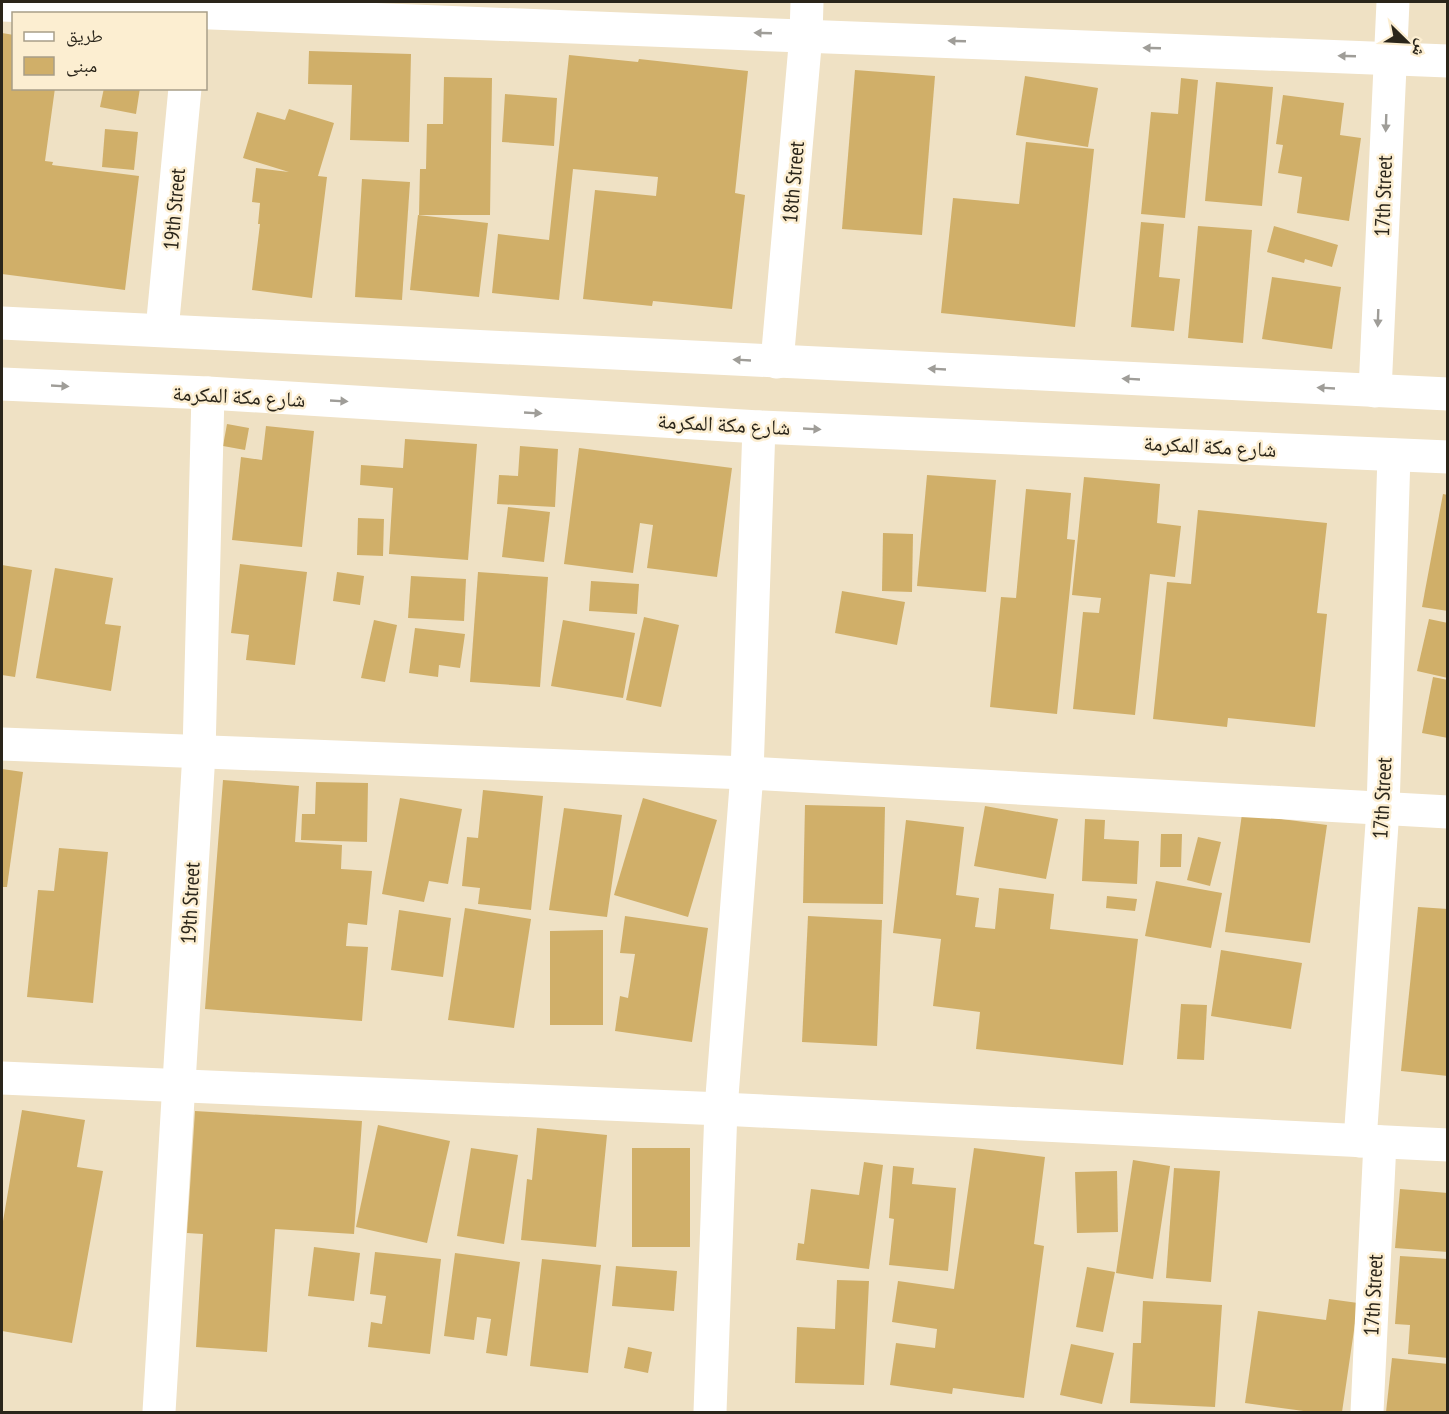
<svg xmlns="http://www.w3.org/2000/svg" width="1449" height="1414" font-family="'PT Sans Narrow','Noto Naskh Arabic',sans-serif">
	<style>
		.building { fill: #d0af69 }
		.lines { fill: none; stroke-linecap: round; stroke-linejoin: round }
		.minor { stroke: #fff; stroke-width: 33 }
		.major { stroke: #fff; stroke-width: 33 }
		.oneway { fill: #9f9d98 }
		.labels { text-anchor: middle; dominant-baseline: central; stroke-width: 5; stroke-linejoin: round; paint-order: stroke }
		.street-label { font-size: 21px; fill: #2a251a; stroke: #fceed1 }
	</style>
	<rect width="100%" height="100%" fill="#efe1c4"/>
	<!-- building -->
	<g class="building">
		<path d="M2 33 14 35V88H55L45 161 53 162 52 165 139 176 125 290 2 274Z"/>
		<path d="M309 51 411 54 409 142 350 140 352 85 308 84Z"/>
		<path d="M569 55 638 62 639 59 748 71 735 193 745 195 732 309 653 301 652 306 583 299 595 190 656 196 658 177 573 169 559 300 492 293 498 234 549 240Z"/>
		<path d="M855 70 935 76 922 235 842 229Z"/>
		<path d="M1025 76 1098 88 1088 147 1016 135Z"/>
		<path d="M444 77 492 78 490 215H419L420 169H426L427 124H443Z"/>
		<path d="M1181 78 1198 80 1185 218 1141 214 1151 112 1178 114Z"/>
		<path d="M1216 82 1273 87 1262 206 1205 201Z"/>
		<path d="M104 88H140L136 114 100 107Z"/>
		<path d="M505 94 557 98 554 146 502 142Z"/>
		<path d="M1283 95 1344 103 1340 135 1361 138 1349 221 1297 213 1302 177 1278 173 1283 145 1276 144Z"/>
		<path d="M289 109 334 123 318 176 327 177 312 298 252 290 260 224H258L260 203 252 202 256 168 289 172 243 158 257 112 285 120Z"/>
		<path d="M105 129 138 132 134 170 102 167Z"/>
		<path d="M1026 142 1094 149 1075 327 941 313 953 198 1019 204Z"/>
		<path d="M362 179 410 182 402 300 355 297Z"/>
		<path d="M418 215 488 223 479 297 410 290Z"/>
		<path d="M1141 222 1164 224 1159 277 1180 279 1174 331 1131 327Z"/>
		<path d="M1198 226 1252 230 1243 343 1188 338Z"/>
		<path d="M1274 226 1338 245 1332 267 1305 259 1304 263 1267 252Z"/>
		<path d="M1272 277 1341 287 1332 349 1262 339Z"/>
		<path d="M227 424 249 428 245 450 223 446Z"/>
		<path d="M266 426 314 431 302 547 232 540 241 457 262 460Z"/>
		<path d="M405 439 477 444 468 560 389 554 393 488 360 485 361 465 403 468Z"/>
		<path d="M520 446 558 449 555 507 497 504 499 475 518 476Z"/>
		<path d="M579 448 732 468 717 577 647 568 653 525 640 523 633 573 564 564Z"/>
		<path d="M927 475 996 480 986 592 917 586Z"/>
		<path d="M1084 477 1160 484 1157 523 1181 526 1175 577 1150 574 1135 715 1073 709 1083 612 1099 613 1101 598 1072 595Z"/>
		<path d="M1026 489 1071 493 1067 539 1075 540 1057 714 990 707 1001 597 1016 598Z"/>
		<path d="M1443 494 1448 495V611L1422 607Z"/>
		<path d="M508 507 550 512 544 562 502 557Z"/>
		<path d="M1198 510 1327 523 1317 613 1327 614 1315 727 1228 718 1227 727 1153 719 1167 582 1191 584Z"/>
		<path d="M358 518 384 519 383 556 357 555Z"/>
		<path d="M883 533 913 534 912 592 882 591Z"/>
		<path d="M240 564 307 572 295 665 246 660 249 635 231 633Z"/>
		<path d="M2 565 32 570 15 677 2 675Z"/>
		<path d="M55 568 113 578 105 624 121 626 111 691 36 678Z"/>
		<path d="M337 572 364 576 360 605 333 601Z"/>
		<path d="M478 572 548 577 540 687 470 682Z"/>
		<path d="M411 576 466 579 464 621 408 618Z"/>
		<path d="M591 581 639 584 637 614 589 611Z"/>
		<path d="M842 591 905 602 897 645 835 633Z"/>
		<path d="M644 617 679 625 661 707 626 700Z"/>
		<path d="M1429 619 1448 623V678L1417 671Z"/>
		<path d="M374 620 397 625 385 682 361 678Z"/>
		<path d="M563 620 635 633 623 698 551 686Z"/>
		<path d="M415 628 465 634 460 668 439 665 438 677 409 673Z"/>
		<path d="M1433 677 1448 680V738L1422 733Z"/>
		<path d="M2 769 23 772 7 887H2Z"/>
		<path d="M223 780 299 786 295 842 342 845 341 869 372 871 367 925 348 923 346 946 368 947 362 1021 205 1009Z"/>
		<path d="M316 782 368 783 367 842 301 840 302 814H315Z"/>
		<path d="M483 790 543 796 531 910 478 904 480 888 462 886 467 837 478 838Z"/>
		<path d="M400 798 462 809 448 884 429 881 424 902 382 894Z"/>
		<path d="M643 798 717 820 688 917 614 895Z"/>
		<path d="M805 805 885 807 883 904 803 903Z"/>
		<path d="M985 806 1058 819 1046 879 974 866Z"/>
		<path d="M564 808 622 815 607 917 549 910Z"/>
		<path d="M1242 814 1327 825 1310 943 1225 932Z"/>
		<path d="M1085 819 1105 820 1104 839 1139 841 1137 884 1082 881Z"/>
		<path d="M906 820 964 827 956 895 979 898 975 927 995 929 999 888 1054 894 1050 929 1138 939 1123 1065 976 1049 980 1012 933 1006 941 939 893 933Z"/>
		<path d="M1161 834H1182L1181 867H1160Z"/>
		<path d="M1198 837 1221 842 1210 886 1187 880Z"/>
		<path d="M59 848 108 852 93 1003 27 997 38 890 54 891Z"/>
		<path d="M1156 881 1222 893 1211 948 1145 936Z"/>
		<path d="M1107 896 1137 899 1135 911 1106 908Z"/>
		<path d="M1418 907 1448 909V1076L1401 1071Z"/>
		<path d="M465 908 531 919 514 1028 448 1020Z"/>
		<path d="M399 910 451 918 443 977 391 970Z"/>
		<path d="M625 916 708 928 692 1042 615 1031 620 996 628 998 635 954 620 953Z"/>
		<path d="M808 916 882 920 877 1046 802 1042Z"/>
		<path d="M603 930V1025H550V931Z"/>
		<path d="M1221 950 1302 963 1291 1029 1211 1016Z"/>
		<path d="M1181 1004 1207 1005 1204 1060 1177 1059Z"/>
		<path d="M22 1110 85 1120 77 1167 103 1171 72 1343 2 1331V1227Z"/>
		<path d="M195 1111 362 1121 354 1234 275 1229 267 1352 196 1347 203 1234 187 1233Z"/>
		<path d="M378 1125 450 1141 427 1243 356 1227Z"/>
		<path d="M537 1128 607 1135 596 1247 521 1240 527 1179 532 1180Z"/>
		<path d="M471 1148 518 1155 504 1244 457 1236Z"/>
		<rect x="632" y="1148" width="58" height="99"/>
		<path d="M974 1148 1045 1157 1034 1244 1044 1246 1024 1398 953 1388 952 1394 890 1385 896 1343 935 1348 937 1329 892 1322 898 1281 954 1289Z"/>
		<path d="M1133 1160 1170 1166 1153 1279 1116 1273Z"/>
		<path d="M864 1162 883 1165 869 1269 796 1260 798 1243 804 1244 811 1189 859 1195Z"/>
		<path d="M893 1166 914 1168 912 1184 956 1188 948 1271 889 1265 894 1219 889 1218Z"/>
		<path d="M1174 1168 1220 1171 1211 1282 1166 1278Z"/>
		<path d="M1117 1171 1118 1232 1077 1233 1075 1172Z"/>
		<path d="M1400 1189 1448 1193V1252L1395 1248Z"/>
		<path d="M314 1247 360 1253 354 1301 308 1296Z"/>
		<path d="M375 1252 441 1259 430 1354 368 1347 371 1322 382 1324 386 1296 370 1294Z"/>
		<path d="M455 1253 520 1262 507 1356 486 1353 491 1319 477 1317 474 1340 444 1336Z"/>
		<path d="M1400 1256 1448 1259V1358L1408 1354 1410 1325 1395 1324Z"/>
		<path d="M542 1259 601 1265 588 1373 530 1366Z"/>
		<path d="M616 1266 677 1271 674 1311 612 1306Z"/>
		<path d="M1087 1267 1115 1272 1103 1332 1076 1327Z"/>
		<path d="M837 1280 869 1281 864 1385 795 1383 797 1327 835 1329Z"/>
		<path d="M1329 1299 1358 1303 1342 1412H1311L1245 1403 1258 1311 1326 1320Z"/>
		<path d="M1143 1301 1222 1305 1215 1407 1130 1403 1133 1343H1141Z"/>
		<path d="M1071 1344 1114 1353 1102 1404 1060 1395Z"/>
		<path d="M628 1347 652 1352 648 1373 624 1368Z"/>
		<path d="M1392 1358 1448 1364V1412H1386Z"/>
	</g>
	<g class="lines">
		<!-- minor -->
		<g class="minor">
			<path d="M2 5 1448 61"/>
			<path d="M162 330 185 88"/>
			<path d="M777 362 806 35 807 2"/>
			<path d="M1375 391 1393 2"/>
			<path d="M2 744 747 773 1448 812"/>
			<path d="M2 1078 721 1109 1448 1145"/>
			<path d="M1360 1141 1383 809 1394 455"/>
			<path d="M159 1412 199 753 208 393"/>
			<path d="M710 1412 721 1109 747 773 759 427"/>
			<path d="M1367 1412 1380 1142"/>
		</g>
		<!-- major -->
		<g class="major">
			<path d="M2 323 1448 394"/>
			<path d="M2 384 208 393 759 427 1448 457"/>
		</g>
	</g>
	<!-- one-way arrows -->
	<defs><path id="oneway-solid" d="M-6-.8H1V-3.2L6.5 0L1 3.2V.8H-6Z" transform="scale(1.5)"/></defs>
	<g class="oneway">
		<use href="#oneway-solid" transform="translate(763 33) rotate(-178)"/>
		<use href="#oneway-solid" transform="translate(957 41) rotate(-178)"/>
		<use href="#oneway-solid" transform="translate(1152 48) rotate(-178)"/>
		<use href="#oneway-solid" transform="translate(1347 56) rotate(-178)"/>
		<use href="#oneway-solid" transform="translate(1386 123) rotate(92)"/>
		<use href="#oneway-solid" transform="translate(1378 318) rotate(92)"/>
		<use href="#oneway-solid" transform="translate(742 360) rotate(-177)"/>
		<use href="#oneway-solid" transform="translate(937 369) rotate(-177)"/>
		<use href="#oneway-solid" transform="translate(1131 379) rotate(-177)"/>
		<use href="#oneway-solid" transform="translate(60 386) rotate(3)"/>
		<use href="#oneway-solid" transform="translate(1326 388) rotate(-177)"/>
		<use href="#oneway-solid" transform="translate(339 401) rotate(3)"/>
		<use href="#oneway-solid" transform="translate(533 413) rotate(3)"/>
		<use href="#oneway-solid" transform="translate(812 429) rotate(3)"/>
	</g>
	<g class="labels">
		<!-- street labels -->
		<g class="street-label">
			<text transform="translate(793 182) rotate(-85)">18th Street</text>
			<text transform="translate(1383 196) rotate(-88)">17th Street</text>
			<text transform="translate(174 209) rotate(-85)">19th Street</text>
			<text transform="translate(239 396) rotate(3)">شارع مكة المكرمة</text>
			<text transform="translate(724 424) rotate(3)">شارع مكة المكرمة</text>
			<text transform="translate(1210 446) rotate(3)">شارع مكة المكرمة</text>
			<text transform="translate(1382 798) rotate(-87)">17th Street</text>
			<text transform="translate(190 903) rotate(-87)">19th Street</text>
			<text transform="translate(1373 1295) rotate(-87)">17th Street</text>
		</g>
	</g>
	<!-- border -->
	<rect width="1449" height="1414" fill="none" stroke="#2a251a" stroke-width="6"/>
	<!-- legend -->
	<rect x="12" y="12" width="195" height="78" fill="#fceed1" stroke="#a89e88" stroke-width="1.5"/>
	<rect x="24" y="32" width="30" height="9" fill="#ffffff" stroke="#a89e88" stroke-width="1.5"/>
	<text x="66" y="42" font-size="18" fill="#2a251a">طريق</text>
	<rect x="24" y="57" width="30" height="18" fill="#d0af69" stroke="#a89e88" stroke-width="1.5"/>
	<text x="66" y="72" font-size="18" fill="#2a251a">مبنى</text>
	<!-- north arrow -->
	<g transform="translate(1407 42) rotate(114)" stroke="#fceed1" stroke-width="4.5" paint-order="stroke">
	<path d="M0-4.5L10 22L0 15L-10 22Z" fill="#2a251a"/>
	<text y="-9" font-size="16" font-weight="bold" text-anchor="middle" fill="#2a251a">ش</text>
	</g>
</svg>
